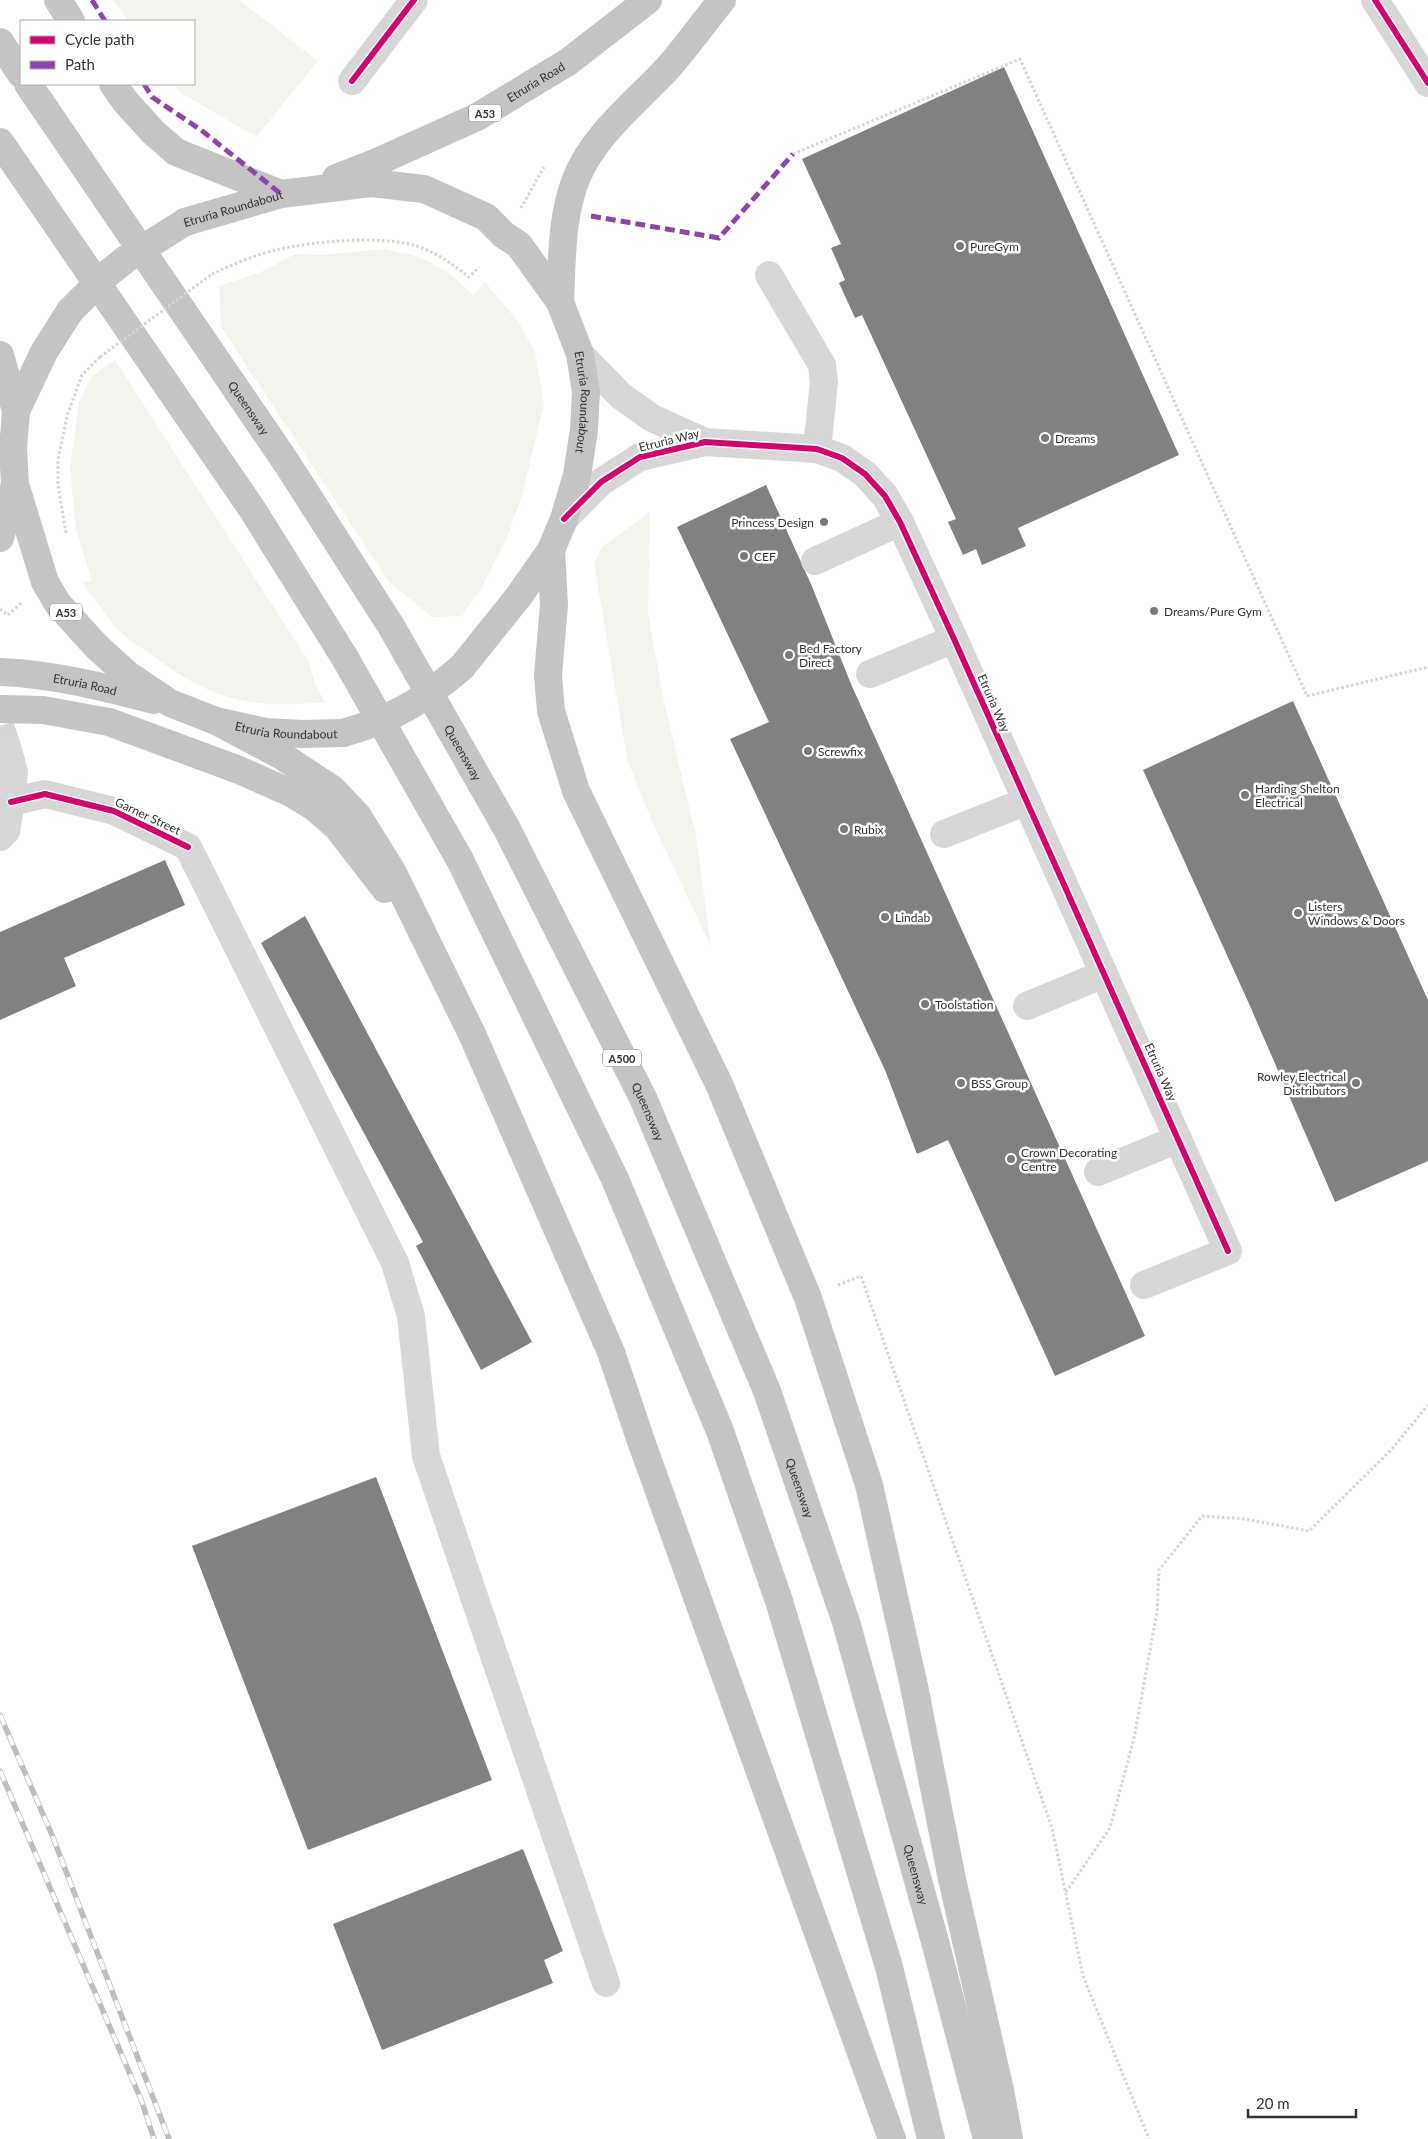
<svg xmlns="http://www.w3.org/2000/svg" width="1428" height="2139" font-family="Lato,sans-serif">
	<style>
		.green { fill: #f1f5ed }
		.building { fill: #818181 }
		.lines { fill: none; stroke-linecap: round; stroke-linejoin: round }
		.minor-tunnel { stroke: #d6d6d6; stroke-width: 28; stroke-dasharray: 28 14; stroke-linecap: butt }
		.path { stroke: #d6d6d6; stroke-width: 3; stroke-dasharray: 2.5 2.5; stroke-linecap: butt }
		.minor { stroke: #d7d7d7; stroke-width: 28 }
		.highway { stroke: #c4c4c4; stroke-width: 28 }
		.rail-casing { stroke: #bebebe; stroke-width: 5.5 }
		.rail { stroke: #fff; stroke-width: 4; stroke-dasharray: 11; stroke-linecap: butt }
		.path-bridge { stroke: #d6d6d6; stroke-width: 3; stroke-dasharray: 2.5 2.5; stroke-linecap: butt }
		.highway-bridge { stroke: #c4c4c4; stroke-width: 28 }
		.quiet { stroke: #8e44ad; stroke-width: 5; stroke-dasharray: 10 5; stroke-linecap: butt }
		.cycleway-casing { stroke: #fff; stroke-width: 9 }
		.cycleway { stroke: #d6006c; stroke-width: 6 }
		.poi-dot { fill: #7a7a7a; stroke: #fff; stroke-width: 2 }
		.labels { text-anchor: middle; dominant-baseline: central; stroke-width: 5; stroke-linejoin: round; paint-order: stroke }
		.shield { fill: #fff; stroke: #707070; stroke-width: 1 }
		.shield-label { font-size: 11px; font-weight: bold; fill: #333 }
		.street-label { font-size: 12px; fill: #333; stroke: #fff }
		.poi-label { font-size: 12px; fill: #333; stroke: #fff; text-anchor: start }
	</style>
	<rect width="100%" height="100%" fill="#fff"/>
	<!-- green -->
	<g class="green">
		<path d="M113 0H239L318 61 256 137 178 91 173 84H194V21H128Z"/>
		<path d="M384 249 420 257 449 273 474 295 485 282 519 323 535 352 544 404 523 492 507 538 482 587 462 616 432 617 389 582 221 327 219 286 261 272 295 254 322 255Z"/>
		<path d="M115 360 309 662 315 684 325 702C251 709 213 701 153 656 142 648 129 640 119 631 106 616 94 598 82 582L92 581 76 529 70 469 79 402 91 377Z"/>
		<path d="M650 512 648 614 664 702 696 836 711 947 651 819 627 759 594 563 602 547Z"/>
	</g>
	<!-- building -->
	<g class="building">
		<path d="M1004 67 1179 455 1018 528 1026 546 982 565 976 549 963 555 948 522 956 519 862 315 855 318 839 283 845 280 831 248 841 244 802 159Z"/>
		<path d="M766 485 811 584 851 684 1145 1336 1055 1376 948 1140 917 1154 885 1070 730 739 769 722 677 527Z"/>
		<path d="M1293 701 1428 1000V1161L1335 1202 1250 1006 1143 770Z"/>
		<path d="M165 860 185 905 64 958 76 986 0 1020V932Z"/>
		<path d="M305 916 532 1342 481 1370 416 1246 423 1242 261 943Z"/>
		<path d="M376 1477 492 1780 308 1850 192 1546Z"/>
		<path d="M523 1849 563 1951 544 1960 553 1983 382 2050 333 1924Z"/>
	</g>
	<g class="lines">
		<!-- minor-tunnel -->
		<path class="minor-tunnel" d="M0 726 7 747"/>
		<!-- path -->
		<g class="path">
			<path d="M793 154 1020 59 1307 696 1428 667"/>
			<path d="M521 208 544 167"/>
			<path d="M212 274C232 265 254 255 276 250 314 241 392 233 427 250 443 257 456 267 469 277L479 267"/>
			<path d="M66 533 58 485V459L68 413 82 375 100 357"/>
			<path d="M0 609 8 615 21 603"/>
			<path d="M838 1285 861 1276 1052 1828 1083 1976 1149 2139"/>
			<path d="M1066 1892 1110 1828 1134 1738 1157 1612 1159 1570 1202 1516 1245 1519 1309 1531 1392 1449 1428 1405"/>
		</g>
		<!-- minor -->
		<g class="minor">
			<path d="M1375 0 1428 83"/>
			<path d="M352 81 414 0"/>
			<path d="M769 275 822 365 824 382 817 449"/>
			<path d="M580 354 621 396 652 418 705 442"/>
			<path d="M564 519 601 482 640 457 705 442 817 449 842 458 865 474 885 496 900 522 954 639 1228 1251 1144 1285"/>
			<path d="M815 561 900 522"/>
			<path d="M870 674 954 639"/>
			<path d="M11 802 45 794 114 811 188 847 203 877 395 1263 411 1316 426 1456 606 1983"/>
			<path d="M944 834 1027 801"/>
			<path d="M0 837 6 831 11 802 14 772 7 747"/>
			<path d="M1027 1006 1104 974"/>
			<path d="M1098 1172 1178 1139"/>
		</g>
		<!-- highway -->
		<g class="highway">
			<path d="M58 0 71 21"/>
			<path d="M0 42 21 74"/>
			<path id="s1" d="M28 84 286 462 391 626 507 829 643 1098 767 1391 846 1622 934 1938 987 2139"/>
			<path d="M113 84 125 101 153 132 176 152 281 194"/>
			<path d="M0 142 252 509 345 658 460 860 615 1179 720 1431 779 1601 889 1967 931 2139"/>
			<path id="s2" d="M336 178 377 162 477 117 568 62 648 0"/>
			<path id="s3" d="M185 222 281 194 371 183 424 189 486 217 504 235 519 245 560 302 580 354 586 392 584 430 577 475 564 519 551 550 519 596 462 667"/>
			<path d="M560 302C562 260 561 218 576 179 593 136 634 104 665 71 685 49 703 23 722 0"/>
			<path id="s4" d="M70 311 44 352 16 411 13 449 15 484 45 582 58 604 97 647 127 674 170 703 216 721 266 732 303 734 343 733"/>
			<path d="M0 355 16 411"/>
			<path d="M0 538 15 484"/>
			<path d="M551 550 554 605 548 675 551 711 576 791 719 1084 808 1298 869 1485 914 1686 952 1879 1000 2090 1009 2139"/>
			<path id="s5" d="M0 672C53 674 103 687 154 700"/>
			<path d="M0 709 43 710 109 722 239 770 291 793 314 807 337 827 385 889"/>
			<path d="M216 721 282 756 332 789 357 815 393 873 472 1034 611 1352 641 1441 892 2139"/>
		</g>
		<!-- rail casing -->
		<g class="rail-casing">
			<g id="rail">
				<path d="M0 1715 52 1835 169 2139"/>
				<path d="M0 1771 142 2102 154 2139"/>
			</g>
		</g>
		<!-- rail -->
		<use href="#rail" class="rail"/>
		<!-- path-bridge -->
		<path class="path-bridge" d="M100 357 212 274"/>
		<!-- highway-bridge -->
		<g class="highway-bridge">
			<path d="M70 311 106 275 126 259 185 222"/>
			<path d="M343 733C394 719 422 701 462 667"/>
		</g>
		<!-- quiet -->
		<g class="quiet">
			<path d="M92 0 105 21"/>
			<path d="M144 84 152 97 201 130 281 194"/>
			<path d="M591 216 719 238 793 154"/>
		</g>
		<!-- cycleway casing -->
		<g class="cycleway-casing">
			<g id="cycleway">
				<path d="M1375 0 1428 83"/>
				<path d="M352 81 414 0"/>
				<path d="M564 519 601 482 640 457 705 442 817 449 842 458 865 474 885 496 900 522 954 639 1228 1251"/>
				<path d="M11 802 45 794 114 811 188 847"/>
			</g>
		</g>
		<!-- cycleway -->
		<use href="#cycleway" class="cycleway"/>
	</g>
	<!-- markers -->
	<g class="poi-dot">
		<circle cx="960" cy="246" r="5"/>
		<circle cx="1045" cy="438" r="5"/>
		<circle cx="824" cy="522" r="5"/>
		<circle cx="744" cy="556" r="5"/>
		<circle cx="1154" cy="611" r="5"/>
		<circle cx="789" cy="655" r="5"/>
		<circle cx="808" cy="751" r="5"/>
		<circle cx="1245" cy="795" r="5"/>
		<circle cx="844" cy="829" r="5"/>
		<circle cx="1298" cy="913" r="5"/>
		<circle cx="885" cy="917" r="5"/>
		<circle cx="925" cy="1004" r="5"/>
		<circle cx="961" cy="1083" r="5"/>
		<circle cx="1356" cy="1083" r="5"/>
		<circle cx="1011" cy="1159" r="5"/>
	</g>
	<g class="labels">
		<!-- shield labels -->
		<g class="shield">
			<rect x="469" y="104.5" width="32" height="17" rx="4"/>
			<rect x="50" y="603.5" width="32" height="17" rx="4"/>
			<rect x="603" y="1049.5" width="38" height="17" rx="4"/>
		</g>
		<g class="shield-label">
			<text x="485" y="113">A53</text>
			<text x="66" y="612">A53</text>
			<text x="622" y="1058">A500</text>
		</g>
		<!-- street labels -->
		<g class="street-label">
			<text stroke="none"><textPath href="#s2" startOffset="222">Etruria Road</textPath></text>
			<text stroke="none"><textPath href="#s3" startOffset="50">Etruria Roundabout</textPath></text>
			<text stroke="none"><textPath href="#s3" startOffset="530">Etruria Roundabout</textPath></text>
			<text stroke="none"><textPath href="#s1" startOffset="392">Queensway</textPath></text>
			<text transform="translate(669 440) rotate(-14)">Etruria Way</text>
			<text stroke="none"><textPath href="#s5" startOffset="86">Etruria Road</textPath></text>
			<text transform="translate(994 703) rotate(66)">Etruria Way</text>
			<text stroke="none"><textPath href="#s4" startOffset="586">Etruria Roundabout</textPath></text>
			<text stroke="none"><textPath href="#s1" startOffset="798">Queensway</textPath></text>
			<text transform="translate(148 816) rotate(25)">Garner Street</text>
			<text transform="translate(1161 1072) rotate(66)">Etruria Way</text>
			<text stroke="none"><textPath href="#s1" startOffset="1202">Queensway</textPath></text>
			<text stroke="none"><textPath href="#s1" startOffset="1608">Queensway</textPath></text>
			<text stroke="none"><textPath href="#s1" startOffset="2012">Queensway</textPath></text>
		</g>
		<!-- poi labels -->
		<g class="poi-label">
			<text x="970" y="246">PureGym</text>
			<text x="1055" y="438">Dreams</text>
			<text x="814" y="522" text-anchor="end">Princess Design</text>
			<text x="754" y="556">CEF</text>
			<text x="1164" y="611">Dreams/Pure Gym</text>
			<text x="799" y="648">Bed Factory<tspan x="799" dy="14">Direct</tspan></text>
			<text x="818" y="751">Screwfix</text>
			<text x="1255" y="788">Harding Shelton<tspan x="1255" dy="14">Electrical</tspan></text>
			<text x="854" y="829">Rubix</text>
			<text x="1308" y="906">Listers<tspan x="1308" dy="14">Windows &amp; Doors</tspan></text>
			<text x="895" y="917">Lindab</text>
			<text x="935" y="1004">Toolstation</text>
			<text x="1346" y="1076" text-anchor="end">Rowley Electrical<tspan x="1346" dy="14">Distributors</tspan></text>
			<text x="971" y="1083">BSS Group</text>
			<text x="1021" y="1152">Crown Decorating<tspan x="1021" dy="14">Centre</tspan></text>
		</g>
	</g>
	<!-- legend -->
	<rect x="20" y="20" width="175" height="65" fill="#ffffff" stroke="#adadad"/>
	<rect x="30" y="36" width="25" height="8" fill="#d6006c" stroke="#adadad"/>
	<text x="65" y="45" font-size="15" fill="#333333">Cycle path</text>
	<rect x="30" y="61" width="25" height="8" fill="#8e44ad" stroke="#adadad"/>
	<text x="65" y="70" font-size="15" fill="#333333">Path</text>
	<!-- scale -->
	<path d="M1248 2109v8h108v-8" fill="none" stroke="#333333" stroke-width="2.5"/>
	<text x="1256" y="2109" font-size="15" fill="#333333" stroke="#ffffff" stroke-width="4" paint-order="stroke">20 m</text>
</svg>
